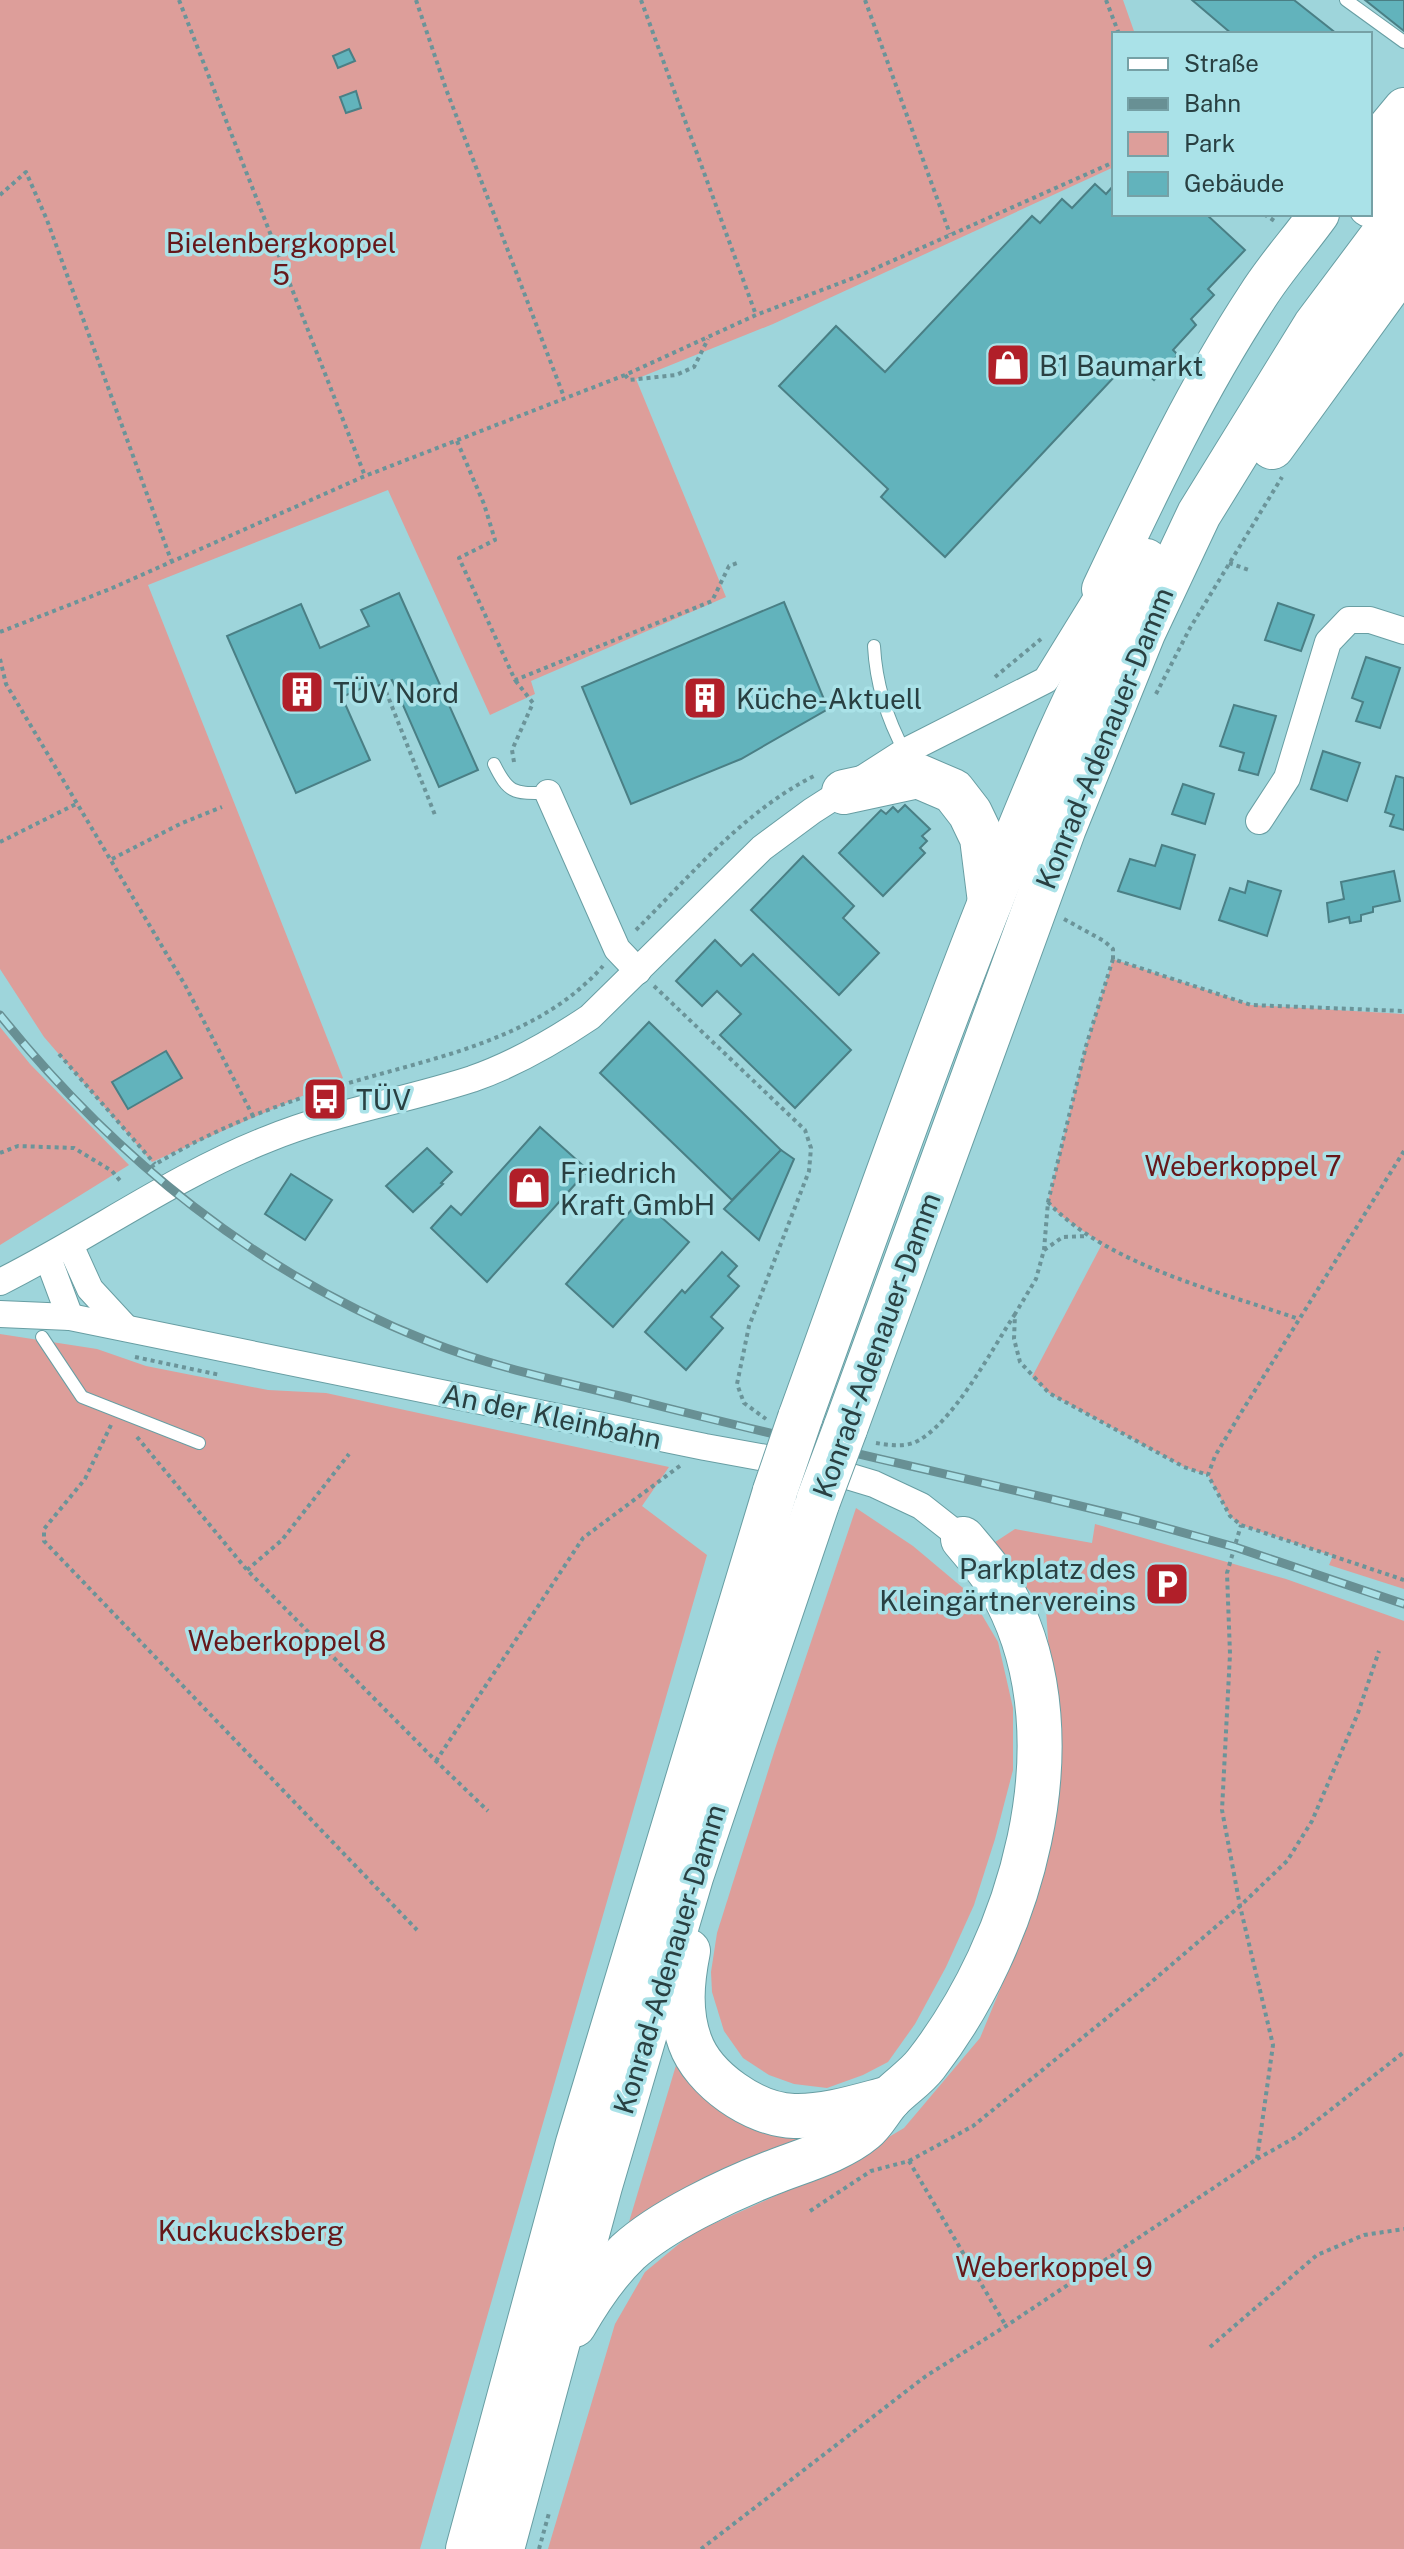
<svg xmlns="http://www.w3.org/2000/svg" width="1404" height="2549" font-family="'Public Sans',sans-serif">
	<style>
		.green { fill: #dd9e9a }
		.building { fill: #62b3bc; stroke: #4a7f85; stroke-width: 2 }
		.lines { fill: none; stroke-linecap: round; stroke-linejoin: round }
		.lane-casing { stroke: #689ea3; stroke-width: 14 }
		.street-casing { stroke: #689ea3; stroke-width: 28 }
		.primary-casing { stroke: #689ea3; stroke-width: 42 }
		.highway-casing { stroke: #689ea3; stroke-width: 46 }
		.path { stroke: #6b9499; stroke-width: 4; stroke-dasharray: 4 4; stroke-linecap: butt }
		.lane { stroke: #fff; stroke-width: 12 }
		.street { stroke: #fff; stroke-width: 26 }
		.primary { stroke: #fff; stroke-width: 40 }
		.highway { stroke: #fff; stroke-width: 44 }
		.rail-casing { stroke: #689094; stroke-width: 9 }
		.rail { stroke: #aae2e8; stroke-width: 6; stroke-dasharray: 18; stroke-linecap: butt }
		.highway-bridge-casing { stroke: #689ea3; stroke-width: 46; stroke-linecap: butt }
		.highway-bridge { stroke: #fff; stroke-width: 44 }
		.labels { text-anchor: middle; dominant-baseline: central; stroke-width: 7; stroke-linejoin: round; paint-order: stroke }
		.park-label { font-size: 28px; fill: #66181a; stroke: #aae2e8 }
		.poi-label { font-size: 28px; fill: #294042; stroke: #aae2e8; text-anchor: start }
		.street-label { font-size: 28px; fill: #294042; stroke: #aae2e8 }
	</style>
	<rect width="100%" height="100%" fill="#9ed5db"/>
	<!-- green -->
	<g class="green">
		<path d="M0 0H1123L1135 34H1114V167L773 324 636 379 726 597 531 681 535 694 490 715 388 490 148 585 343 1078 152 1162 44 1037 0 969Z"/>
		<path d="M1113 959 1251 1005 1404 1014V1589L1329 1565 1333 1556 1241 1525 1230 1516 1208 1475 1184 1467 1049 1393 1032 1377 1102 1244 1060 1215 1048 1202 1086 1046Z"/>
		<path d="M0 1027 30 1064 129 1165 0 1245Z"/>
		<path d="M0 1334 97 1349 146 1366 268 1390 326 1393 669 1467 642 1506 707 1555 420 2549H0Z"/>
		<path d="M856 1508 913 1546 969 1593 998 1642 1013 1708V1770L995 1839 974 1905 946 1967 915 2024 888 2062 863 2075 827 2088 794 2084 769 2075 743 2058 724 2031 712 1992 711 1972 717 1933 775 1749Z"/>
		<path d="M1095 1524 1286 1579 1404 1621V2549H548L615 2324 645 2272 691 2234 835 2169 904 2128 980 2038 1031 1915 1058 1789 1046 1609 989 1546 1015 1529 1092 1543Z"/>
		<path d="M677 2062 820 2135 632 2227 629 2222Z"/>
	</g>
	<!-- building -->
	<g class="building">
		<path d="M1192 0H1294L1337 34H1232Z"/>
		<path d="M1365 0H1404V31Z"/>
		<path d="M349 49 355 61 338 68 333 56Z"/>
		<path d="M356 91 361 108 346 113 340 97Z"/>
		<path d="M1095 184 1106 194 1114 185V214H1206L1245 250 1208 289 1214 295 1191 319 1196 325 1173 350 1178 355 1154 380 1131 359 945 557 881 497 888 489 779 386 836 326 885 372 1032 216 1040 223 1062 199 1072 208Z"/>
		<path d="M399 593 478 770 439 787 392 680 375 687 373 683 342 697 370 760 296 793 227 636 301 604 320 648 369 626 361 610Z"/>
		<path d="M784 602 828 709 741 759 631 804 582 687Z"/>
		<path d="M1278 603 1314 615 1301 651 1265 640Z"/>
		<path d="M1366 657 1400 668 1380 728 1356 721 1363 702 1352 698Z"/>
		<path d="M1234 705 1276 716 1258 775 1239 770 1244 753 1220 746Z"/>
		<path d="M1323 751 1360 763 1347 801 1311 789Z"/>
		<path d="M1396 776 1404 778V830L1390 826 1394 815 1385 812Z"/>
		<path d="M1183 784 1214 794 1205 824 1172 814Z"/>
		<path d="M905 805 930 829 922 836 927 841 920 848 925 853 883 896 839 853 881 810 886 814 893 807 898 812Z"/>
		<path d="M1162 845 1195 855 1180 909 1118 891 1130 859 1155 866Z"/>
		<path d="M803 856 854 906 843 918 879 953 839 995 751 910Z"/>
		<path d="M1394 871 1400 901 1373 907V912L1361 915V921L1350 923 1349 917 1329 922 1327 903 1344 899 1341 882Z"/>
		<path d="M1248 881 1281 891 1267 936 1219 920 1230 888 1245 893Z"/>
		<path d="M715 940 741 966 753 954 851 1050 795 1108 720 1035 741 1014 717 991 702 1006 676 981Z"/>
		<path d="M649 1022 781 1150 732 1200 600 1073Z"/>
		<path d="M166 1051 182 1078 128 1109 112 1082Z"/>
		<path d="M540 1127 588 1170 487 1282 431 1228 451 1206 461 1215Z"/>
		<path d="M427 1148 452 1172 441 1183 443 1184 413 1212 386 1186Z"/>
		<path d="M781 1150 794 1159 759 1240 724 1209Z"/>
		<path d="M291 1174 332 1200 305 1240 265 1214Z"/>
		<path d="M641 1199 689 1242 613 1327 566 1284Z"/>
		<path d="M722 1252 737 1266 728 1276 739 1286 711 1317 723 1328 686 1370 645 1332 682 1290 685 1293Z"/>
	</g>
	<g class="lines">
		<!-- lane casing -->
		<g class="lane-casing">
			<g id="lane">
				<path d="M1346 0 1404 42"/>
				<path d="M874 646C876 684 887 719 905 752"/>
				<path d="M494 764C509 795 515 793 548 793"/>
				<path d="M42 1337 82 1397 199 1443"/>
			</g>
		</g>
		<!-- street casing -->
		<g class="street-casing">
			<g id="street">
				<path d="M548 793 617 949 638 971"/>
				<path d="M1259 821 1287 778 1328 642 1349 620H1370L1404 631"/>
				<path d="M70 1245 90 1289 126 1328"/>
				<path d="M48 1258 70 1317"/>
				<path d="M0 1282C90 1237 174 1176 268 1139 334 1112 404 1101 472 1079 515 1064 553 1042 590 1017L762 848 812 811 904 752 1046 680 1102 589"/>
				<path d="M0 1314 70 1317 705 1447 821 1468 874 1484 921 1506 963 1539"/>
			</g>
		</g>
		<!-- primary casing -->
		<g class="primary-casing">
			<g id="primary">
				<path d="M1370 149 1404 108"/>
				<path d="M1102 589C1149 490 1196 390 1257 297 1275 268 1299 242 1319 214"/>
			</g>
		</g>
		<!-- highway casing -->
		<g class="highway-casing">
			<g id="highway">
				<path d="M1370 205 1404 161"/>
				<path d="M1272 447 1404 265"/>
				<path d="M844 792 918 776 953 791 970 813 982 838 990 902"/>
				<path d="M800 1418C882 1191 961 962 1057 740 1084 679 1115 620 1146 561"/>
				<path d="M845 1429 1064 828 1143 633 1199 514 1315 326 1404 207"/>
				<path d="M688 1951C682 1981 679 2012 690 2042 703 2079 754 2115 794 2116 826 2117 859 2106 890 2098"/>
				<path d="M574 2325C589 2299 606 2273 628 2252 662 2221 727 2190 771 2173 801 2161 839 2151 864 2130 875 2121 881 2107 891 2097 902 2086 916 2077 926 2064 1020 1943 1081 1742 1006 1598 995 1576 979 1558 963 1539"/>
				<path d="M468 2549 578 2143 775 1491"/>
				<path d="M502 2549 600 2186 691 1877 818 1501"/>
			</g>
		</g>
		<!-- path -->
		<g class="path">
			<path d="M179 0 365 476"/>
			<path d="M416 0 446 89 564 397"/>
			<path d="M641 0 756 315"/>
			<path d="M865 0 950 234"/>
			<path d="M1106 0 1119 34"/>
			<path d="M0 195 26 172 47 220 171 560"/>
			<path d="M1264 214 1276 222"/>
			<path d="M625 375 629 380 676 375 694 367 708 339"/>
			<path d="M457 441 484 504 495 540 459 558 515 680 712 601 729 566 740 562"/>
			<path d="M1229 563 1249 570"/>
			<path d="M0 632 110 589 365 476 625 375 756 315 856 277 1114 162"/>
			<path d="M0 659 6 684 185 985 253 1116"/>
			<path d="M995 677 1041 639"/>
			<path d="M383 684 435 815"/>
			<path d="M1156 694 1190 628 1282 477"/>
			<path d="M514 762 512 750 533 703 515 680"/>
			<path d="M0 842 78 803"/>
			<path d="M112 859 182 823 222 807"/>
			<path d="M1064 919 1104 941 1113 949V959L1251 1005 1404 1011"/>
			<path d="M636 930C691 875 745 810 816 775"/>
			<path d="M1113 959 1086 1046 1048 1202 1044 1250 1036 1279 1015 1314 1014 1339 1020 1362 1049 1393 1184 1467 1208 1475"/>
			<path d="M654 986 805 1130 811 1148 809 1171 749 1326 737 1384 744 1403 766 1419"/>
			<path d="M59 1054 155 1164"/>
			<path d="M1404 1151 1239 1416 1215 1456 1208 1475 1230 1516 1241 1525 1404 1580"/>
			<path d="M0 1153 18 1146 74 1148 112 1171 122 1183"/>
			<path d="M151 1167C206 1133 267 1108 329 1089 423 1059 534 1044 603 966"/>
			<path d="M1048 1202C1107 1265 1218 1291 1299 1319"/>
			<path d="M1044 1250 1063 1237 1087 1236"/>
			<path d="M135 1357 220 1375"/>
			<path d="M111 1425 85 1479 44 1529V1541L417 1930"/>
			<path d="M137 1437 247 1570 436 1761 488 1811"/>
			<path d="M876 1443C888 1445 901 1447 913 1443 951 1428 992 1349 1015 1314"/>
			<path d="M247 1570 282 1540 349 1454"/>
			<path d="M436 1761 583 1538 681 1465"/>
			<path d="M1257 2159 1296 2137 1404 2052"/>
			<path d="M909 2161 973 2126 1149 1984 1240 1906 1287 1861 1312 1821 1358 1713 1379 1651"/>
			<path d="M810 2211 871 2171 909 2161 1006 2326"/>
			<path d="M1210 2347 1317 2255 1364 2235 1404 2229"/>
			<path d="M539 2549 549 2513"/>
			<path d="M701 2549 926 2376 1006 2326 1257 2159 1273 2045 1240 1906 1222 1810 1230 1654 1227 1573 1241 1525"/>
		</g>
		<!-- lane -->
		<use href="#lane" class="lane"/>
		<!-- street -->
		<use href="#street" class="street"/>
		<!-- primary -->
		<use href="#primary" class="primary"/>
		<!-- highway -->
		<use href="#highway" class="highway"/>
		<!-- rail casing -->
		<g class="rail-casing">
			<path id="rail" d="M0 1015C114 1157 259 1275 430 1342 498 1369 570 1383 640 1401 806 1444 974 1479 1141 1521L1235 1547 1404 1604"/>
		</g>
		<!-- rail -->
		<use href="#rail" class="rail"/>
		<!-- highway-bridge casing -->
		<g class="highway-bridge-casing">
			<g id="highway-bridge">
				<path d="M775 1491 800 1418"/>
				<path d="M818 1501 845 1429"/>
			</g>
		</g>
		<!-- highway-bridge -->
		<use href="#highway-bridge" class="highway-bridge"/>
	</g>
	<!-- icons -->
	<defs>
		<g id="shop-square" transform="scale(2.3)"><rect x="-9" y="-9" width="18" height="18" rx="4" fill="#b11f29" stroke="#aae2e8"/><path d="M-5-2.5h2.3a2.7 3.5 0 0 1 5.4 0H5L5.5 6h-11ZM-1.5-2.5h3a1.5 2.3 0 0 0-3 0Z" fill="#fff"/></g>
		<g id="building-square" transform="scale(2.3)"><rect x="-9" y="-9" width="18" height="18" rx="4" fill="#b11f29" stroke="#aae2e8"/><path d="M-4-6H4V6H1V3H-1V6H-4ZM-2.5-4.3h1.7v1.8h-1.7ZM.8-4.3h1.7v1.8H.8ZM-2.5-1h1.7V.8h-1.7ZM.8-1h1.7V.8H.8Z" fill="#fff"/></g>
		<g id="bus-square" transform="scale(2.3)"><rect x="-9" y="-9" width="18" height="18" rx="4" fill="#b11f29" stroke="#aae2e8"/><path d="M-5-6H5V4H4V6H2V4H-2V6H-4V4H-5ZM-3.5-4V0h7V-4ZM-3.5 1.2v1.5H-2V1.2ZM2 1.2v1.5H3.5V1.2Z" fill="#fff"/></g>
		<g id="parking-square" transform="scale(2.3)"><rect x="-9" y="-9" width="18" height="18" rx="4" fill="#b11f29" stroke="#aae2e8"/><path d="M-3.5-5.5H1a3.5 3.5 0 0 1 0 7H-1V5.5H-3.5ZM-1-3.4V-.6H.8a1.4 1.4 0 0 0 0-2.8Z" fill="#fff"/></g>
	</defs>
	<g fill-rule="evenodd">
		<use href="#shop-square" x="1008" y="365"/>
		<use href="#building-square" x="302" y="692"/>
		<use href="#building-square" x="705" y="698"/>
		<use href="#bus-square" x="325" y="1099"/>
		<use href="#shop-square" x="529" y="1188"/>
		<use href="#parking-square" x="1167" y="1584"/>
	</g>
	<g class="labels">
		<!-- park labels -->
		<g class="park-label">
			<text x="281" y="242">Bielenbergkoppel<tspan x="281" dy="32">5</tspan></text>
			<text x="1243" y="1165">Weberkoppel 7</text>
			<text x="287" y="1640">Weberkoppel 8</text>
			<text x="251" y="2230">Kuckucksberg</text>
			<text x="1054" y="2266">Weberkoppel 9</text>
		</g>
		<!-- poi labels -->
		<g class="poi-label">
			<text x="1039" y="365">B1 Baumarkt</text>
			<text x="333" y="692">TÜV Nord</text>
			<text x="736" y="698">Küche-Aktuell</text>
			<text x="356" y="1099">TÜV</text>
			<text x="560" y="1172">Friedrich<tspan x="560" dy="32">Kraft GmbH</tspan></text>
			<text x="1136" y="1568" text-anchor="end">Parkplatz des<tspan x="1136" dy="32">Kleingärtnervereins</tspan></text>
		</g>
		<!-- street labels -->
		<g class="street-label">
			<text transform="translate(1104 738) rotate(-68)">Konrad-Adenauer-Damm</text>
			<text transform="translate(876 1345) rotate(-70)">Konrad-Adenauer-Damm</text>
			<text transform="translate(552 1416) rotate(12)">An der Kleinbahn</text>
			<text transform="translate(669 1959) rotate(-73)">Konrad-Adenauer-Damm</text>
		</g>
	</g>
	<!-- legend -->
	<rect x="1112" y="32" width="260" height="184" fill="#aae2e8" stroke="#76a1a6" stroke-width="2"/>
	<rect x="1128" y="58" width="40" height="12" fill="#ffffff" stroke="#76a1a6" stroke-width="2"/>
	<text x="1184" y="72" font-size="24" fill="#294042">Straße</text>
	<rect x="1128" y="98" width="40" height="12" fill="#689094" stroke="#76a1a6" stroke-width="2"/>
	<text x="1184" y="112" font-size="24" fill="#294042">Bahn</text>
	<rect x="1128" y="132" width="40" height="24" fill="#dd9e9a" stroke="#76a1a6" stroke-width="2"/>
	<text x="1184" y="152" font-size="24" fill="#294042">Park</text>
	<rect x="1128" y="172" width="40" height="24" fill="#62b3bc" stroke="#76a1a6" stroke-width="2"/>
	<text x="1184" y="192" font-size="24" fill="#294042">Gebäude</text>
</svg>
